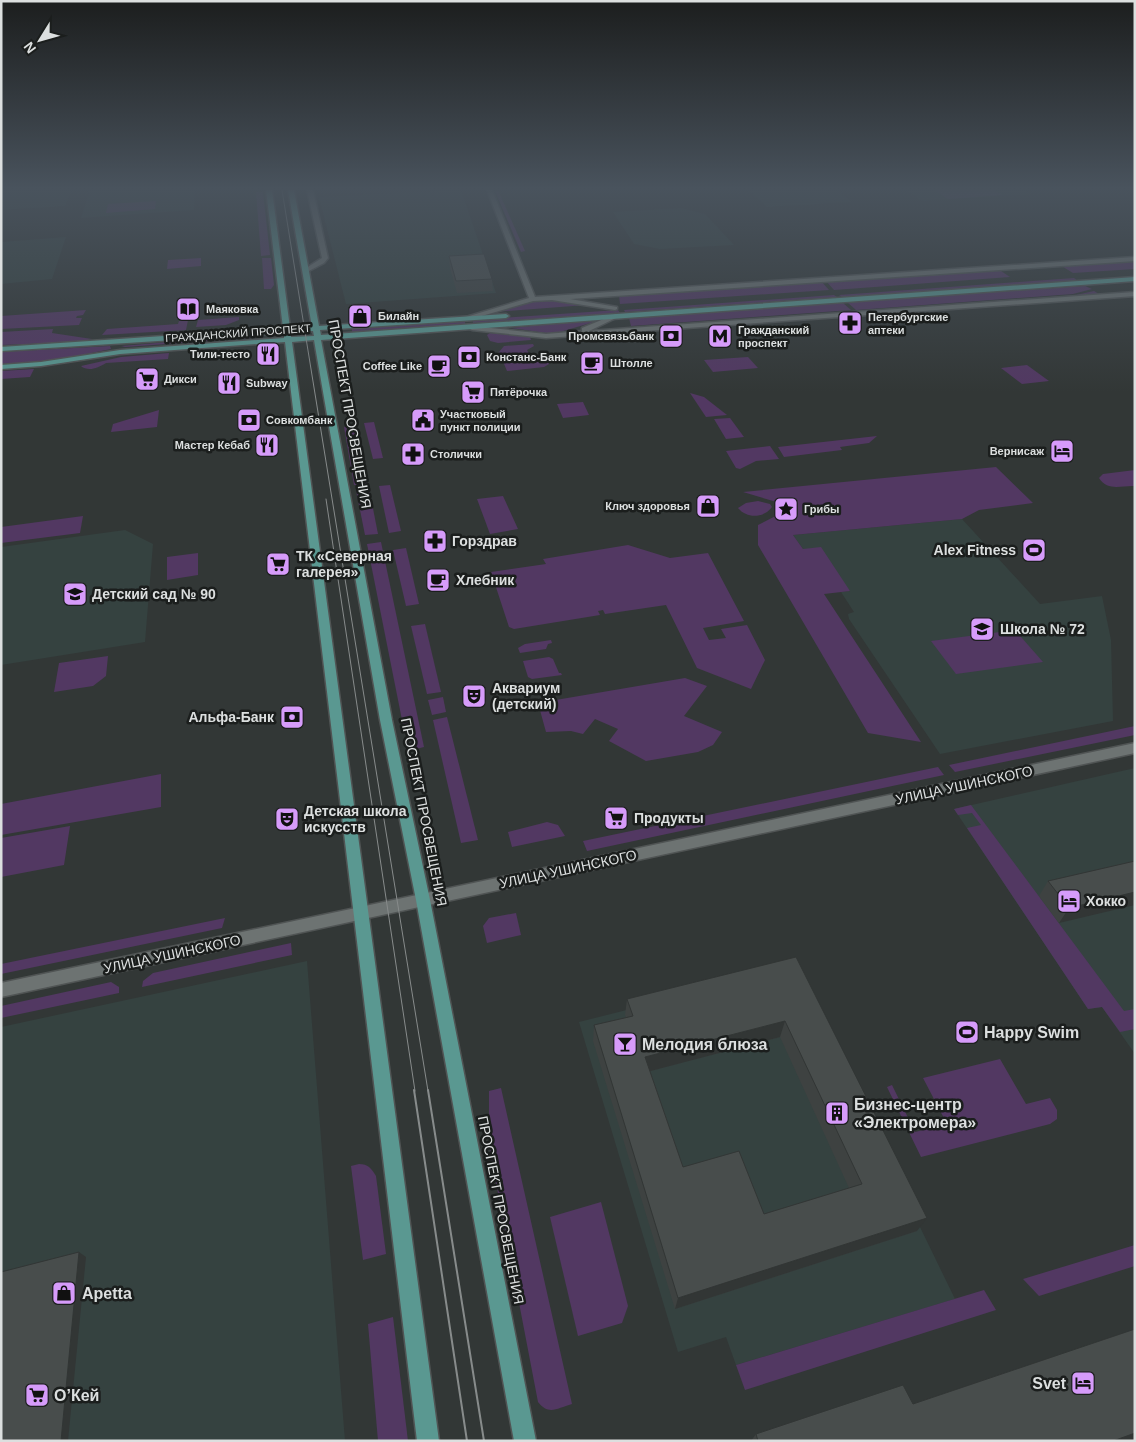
<svg xmlns="http://www.w3.org/2000/svg" width="1136" height="1442" font-family="Helvetica,sans-serif">
	<style>
		.built { fill: #354240 }
		.green { fill: #523862 }
		.lines { fill: none; stroke-linecap: round; stroke-linejoin: round }
		.minor-casing { stroke: #505454; stroke-width: 3 }
		.major-casing { stroke: #505454; stroke-width: 3 }
		.minor { fill: #6d7372; fill-rule: evenodd }
		.major { fill: #5a9891; fill-rule: evenodd }
		.tram-far1 { stroke: #878b8b; stroke-width: 1 }
		.tram { stroke: #878b8b; stroke-width: 2 }
		.wall { fill: #3e4241; fill-rule: evenodd }
		.shaded-wall { fill: #323635 }
		.building { fill: #484d4c; stroke: #323635; fill-rule: evenodd }
		.labels { text-anchor: middle; dominant-baseline: central; stroke-width: 5; stroke-linejoin: round; paint-order: stroke }
		.far-poi-label { font-size: 11px; font-weight: bold; fill: #dcdfdf; stroke: #1b1e1d; text-anchor: start }
		.far-street-label { font-size: 11px; fill: #dcdfdf; stroke: #1b1e1d }
		.street-label { font-size: 14px; fill: #dcdfdf; stroke: #1b1e1d }
		.poi-label { font-size: 14px; font-weight: bold; fill: #dcdfdf; stroke: #1b1e1d; text-anchor: start }
		.near-poi-label { font-size: 16px; font-weight: bold; fill: #dcdfdf; stroke: #1b1e1d; text-anchor: start }
	</style>
	<rect width="100%" height="100%" fill="#323736"/>
	<!-- built -->
	<g class="built">
		<path d="M1 190H72L65 206 1 210Z"/>
		<path d="M90 190H195L194 210 81 218Z"/>
		<path d="M461 190 496 293 346 304 319 197Z"/>
		<path d="M749 190H836L852 202 767 207Z"/>
		<path d="M906 190H1023L1031 194 922 201Z"/>
		<path d="M681 208 705 214 734 245 660 249 634 244 613 212Z"/>
		<path d="M66 237 52 279 1 284V242Z"/>
		<path d="M962 519 1040 604 1102 596 1111 640 1113 721 940 754 849 619 848 614 854 612 841 592 850 591 803 549 793 535Z"/>
		<path d="M125 530 153 544 145 642 1 665V547Z"/>
		<path d="M1135 768V1054L1102 1007 1088 1009 954 809Z"/>
		<path d="M307 961 345 1441H1V1027Z"/>
		<path d="M794 968 955 1299 736 1365 726 1337 678 1352 579 1022Z"/>
	</g>
	<!-- green -->
	<g class="green">
		<path d="M498 190 525 251 521 252 495 191Z"/>
		<path d="M934 190H994L1002 195 948 199Z"/>
		<path d="M256 192H263L270 255 261 256Z"/>
		<path d="M156 201 155 209 106 213 108 204Z"/>
		<path d="M201 258V266L167 269 168 260Z"/>
		<path d="M262 258H271L274 285 271 289H264Z"/>
		<path d="M1135 260V269L1073 273 1060 265Z"/>
		<path d="M998 269 1010 277 834 290 826 281Z"/>
		<path d="M1074 278 1078 281 842 297 839 295Z"/>
		<path d="M821 281 829 290 620 304 619 295Z"/>
		<path d="M1085 286 1092 289 1073 294 856 310 847 302Z"/>
		<path d="M1094 291 1099 294 858 311 1076 295Z"/>
		<path d="M834 295 837 297 625 312 624 310Z"/>
		<path d="M540 301H555L586 305 494 312 522 303Z"/>
		<path d="M843 303 851 310 631 326 629 318Z"/>
		<path d="M86 310 83 315 77 316 76 318H82L79 325 1 329V316Z"/>
		<path d="M618 310 620 313 473 323V320Z"/>
		<path d="M239 317V320L226 325 196 327 198 320Z"/>
		<path d="M188 320 186 330 102 335 107 329 178 324 179 321Z"/>
		<path d="M593 320 594 322 553 334 511 328Z"/>
		<path d="M465 321V324L352 332V329Z"/>
		<path d="M53 329 52 333 92 339 79 342 1 345V332Z"/>
		<path d="M490 333 530 337 531 340 498 343 490 341 487 335Z"/>
		<path d="M251 335 250 338 125 347 121 346Z"/>
		<path d="M533 344 534 346 527 350C533 362 537 363 549 362V364L544 367 507 371 499 352 504 346Z"/>
		<path d="M110 346 111 349 52 361 1 364V352Z"/>
		<path d="M169 353 168 359 106 363C98 368 88 372 81 366L121 357Z"/>
		<path d="M748 357 758 368 713 372 704 360Z"/>
		<path d="M1027 365 1049 381 1022 384 1001 368Z"/>
		<path d="M34 369 30 377 1 379V371Z"/>
		<path d="M690 393 704 397 727 415 706 417Z"/>
		<path d="M583 402 589 415 563 418 557 404Z"/>
		<path d="M159 410 157 427 111 432 113 424Z"/>
		<path d="M730 418 744 437 726 439 714 419Z"/>
		<path d="M374 422 383 458 373 459 364 423Z"/>
		<path d="M355 424 367 484 354 485 344 427Z"/>
		<path d="M877 436 869 443 840 447 842 450 784 457 778 447Z"/>
		<path d="M770 446 779 459 756 461 740 469 736 468 726 451Z"/>
		<path d="M996 467 1033 503 979 510 962 519 793 535 803 549 821 547 850 591 824 594 921 742 868 733 758 545V525L793 507 743 492Z"/>
		<path d="M1135 470V486C1122 485 1108 492 1099 478L1103 474Z"/>
		<path d="M390 485 401 531 389 533 379 486Z"/>
		<path d="M369 488 378 534 365 535 356 490Z"/>
		<path d="M503 496 518 529 490 534 477 499Z"/>
		<path d="M758 501 770 504 772 507C764 518 747 519 738 508L746 503Z"/>
		<path d="M83 516 80 533 1 543V527Z"/>
		<path d="M381 542 424 747 416 749 403 725 367 544Z"/>
		<path d="M628 545 670 558 708 553 744 621 703 628 709 640 726 638 721 629 747 625 765 660 751 689 697 668 666 605 605 614 603 610 598 611 600 615 514 629 509 627 491 572 546 564 543 559Z"/>
		<path d="M406 548 419 604 406 606 393 550Z"/>
		<path d="M198 553V575L167 580V557Z"/>
		<path d="M425 624 441 692 427 694 411 626Z"/>
		<path d="M1015 630 1043 662 956 674 931 641Z"/>
		<path d="M551 640 552 643 548 644 546 649 520 653 518 648 525 644Z"/>
		<path d="M108 656 106 676 93 686 54 692 59 663Z"/>
		<path d="M549 657 553 659 559 673H561L562 675 532 679 528 677 523 661Z"/>
		<path d="M685 678 707 686 684 716 722 732 713 745 698 752 646 761 609 741 618 729 595 719 583 734 571 731 546 732 538 703Z"/>
		<path d="M443 697 446 712 432 715 428 700Z"/>
		<path d="M447 717 478 840 461 843 433 720Z"/>
		<path d="M1135 726V735L955 772 949 765Z"/>
		<path d="M938 767 944 775 587 851 583 841Z"/>
		<path d="M161 774V807L1 835V804Z"/>
		<path d="M971 805 1124 1011 1135 1009V1029L1120 1032 1102 1007 1088 1009 967 828 981 825 972 813 958 815 954 809Z"/>
		<path d="M547 822 558 825 565 836 512 847 508 832Z"/>
		<path d="M70 826 64 865 1 877V838Z"/>
		<path d="M516 913 521 935 487 943 483 926 489 918Z"/>
		<path d="M225 918 222 928 1 974V964Z"/>
		<path d="M291 943 292 955 142 987 143 981 153 973Z"/>
		<path d="M111 982 119 987V993L1 1018V1006Z"/>
		<path d="M1000 1059 1026 1104 1050 1098 1057 1110V1119L1050 1124 921 1157 887 1087 892 1085 915 1132 947 1124 923 1078Z"/>
		<path d="M501 1088 572 1404C557 1408 549 1416 538 1402L489 1146V1091Z"/>
		<path d="M359 1164C368 1164 371 1168 376 1176L386 1254 363 1260 351 1166Z"/>
		<path d="M601 1202 628 1306 622 1323 578 1336 550 1217Z"/>
		<path d="M1135 1245V1266L1039 1296 1023 1279Z"/>
		<path d="M984 1290 996 1310 745 1390 736 1365Z"/>
		<path d="M393 1317 408 1441H378L368 1324Z"/>
	</g>
	<g class="lines">
		<!-- minor casing -->
		<g class="minor-casing">
			<g id="minor">
				<path d="M307 190H313L328 258 324 263 305 273 303 272V270L322 258Z"/>
				<path d="M487 190H492L535 297 1135 257V261L570 299 617 307V309L615 310 552 300 533 301 468 320 465 318 466 317 529 298Z"/>
				<path d="M1135 292V296L546 338 472 330 468 328 472 326 546 334 582 331V328L616 314 618 315V317L589 331Z"/>
				<path d="M1135 743V753L1 997V983Z"/>
			</g>
		</g>
		<!-- major casing -->
		<g class="major-casing">
			<path id="major" d="M266 190H272L290 328 312 327 288 190H294L319 326 506 314 509 316 506 318 320 330 321 335 1135 277V281L321 340 392 720 430 900 536 1441H514L416 900 380 720 314 340 292 342 439 1441H417L285 342 120 354 41 366 1 369V365L41 362 120 350 284 338V333L1 351V347L283 328ZM313 331 314 336 291 337V332Z"/>
		</g>
		<!-- minor -->
		<use href="#minor" class="minor"/>
		<!-- major -->
		<use href="#major" class="major"/>
		<!-- tram-far1 -->
		<g class="tram-far1">
			<path d="M282 190 428 1091"/>
			<path d="M326 499 415 1091"/>
		</g>
		<!-- tram -->
		<g class="tram">
			<path d="M414 1090 467 1441"/>
			<path d="M428 1090 484 1441"/>
		</g>
	</g>
	<!-- wall -->
	<g class="wall">
		<path d="M449 256 492 279 493 291 457 293 450 268Z"/>
		<path d="M1135 861 1059 923 1039 896 1048 881Z"/>
		<path d="M796 957 917 1231 675 1309 593 1041 594 1025 626 1017 625 1015 627 999ZM780 1037 849 1188 764 1214 683 1167 650 1071Z"/>
		<path d="M1135 1329V1440L1131 1441H751L756 1434 913 1404Z"/>
	</g>
	<!-- shaded-wall -->
	<g class="shaded-wall">
		<path d="M1135 892V905L1059 923 1069 908Z"/>
		<path d="M785 1021 780 1037 643 1073 645 1057Z"/>
		<path d="M927 1218 917 1231 675 1309 678 1298Z"/>
		<path d="M79 1252 86 1257 68 1441H61Z"/>
		<path d="M1135 1433V1440L1131 1441H1113Z"/>
	</g>
	<!-- building -->
	<g class="building">
		<path d="M484 254 492 279 456 281 449 256Z"/>
		<path d="M1135 861V892L1069 908 1048 881Z"/>
		<path d="M796 957 927 1218 678 1298 594 1025 633 1016 627 999ZM785 1021 862 1184 764 1214 739 1151 683 1167 645 1057Z"/>
		<path d="M79 1252 61 1441H1V1272Z"/>
		<path d="M1135 1329V1433L1113 1441H758L756 1434 903 1385 913 1404Z"/>
	</g>
	<!-- sky -->
	<linearGradient id="sky" x2="0" y2="1"><stop stop-color="#1c1e1e"/><stop offset="0.48" stop-color="#49535d"/><stop offset="1" stop-color="#49535d" stop-opacity="0"/></linearGradient>
	<rect width="1136" height="392" fill="url(#sky)"/>
	<!-- icons -->
	<defs>
		<g id="library-square" transform="scale(1.25)"><rect x="-9" y="-9" width="18" height="18" rx="4" fill="#d69bfa" stroke="#1b1e1d"/><path d="M-6-4Q-3-5.5-.7-3.5V5Q-3 3-6 4ZM6-4Q3-5.5 .7-3.5V5Q3 3 6 4Z" fill="#111"/></g>
		<g id="shop-square" transform="scale(1.25)"><rect x="-9" y="-9" width="18" height="18" rx="4" fill="#d69bfa" stroke="#1b1e1d"/><path d="M-5-2.5h2.3a2.7 3.5 0 0 1 5.4 0H5L5.5 6h-11ZM-1.5-2.5h3a1.5 2.3 0 0 0-3 0Z" fill="#111"/></g>
		<g id="pharmacy-square" transform="scale(1.25)"><rect x="-9" y="-9" width="18" height="18" rx="4" fill="#d69bfa" stroke="#1b1e1d"/><path d="M-2-6h4v4h4v4h-4v4h-4v-4h-4v-4h4Z" fill="#111"/></g>
		<g id="bank-square" transform="scale(1.25)"><rect x="-9" y="-9" width="18" height="18" rx="4" fill="#d69bfa" stroke="#1b1e1d"/><path d="M-6-4H6V4H-6ZM0-2.3a2.3 2.3 0 1 0 0 4.6a2.3 2.3 0 1 0 0-4.6Z" fill="#111"/></g>
		<g id="metro-square" transform="scale(1.25)"><rect x="-9" y="-9" width="18" height="18" rx="4" fill="#d69bfa" stroke="#1b1e1d"/><path d="M-5.5 5V-5H-3L0 0L3-5H5.5V5H3V-.5L0 4L-3-.5V5Z" fill="#111"/></g>
		<g id="restaurant-square" transform="scale(1.25)"><rect x="-9" y="-9" width="18" height="18" rx="4" fill="#d69bfa" stroke="#1b1e1d"/><path d="M-5-6h1v4h1v-4h1v4h1v-4h1v5L-1.5 .5V6h-2V.5L-5-1ZM5-6V6H3V1.5H1.5Q1.5-4 5-6Z" fill="#111"/></g>
		<g id="cafe-square" transform="scale(1.25)"><rect x="-9" y="-9" width="18" height="18" rx="4" fill="#d69bfa" stroke="#1b1e1d"/><path d="M-5.5-4.5H6V0H3Q3 3.5 0 3.5H-2.5Q-5.5 3.5-5.5 0ZM3-3.2v2h1.7v-2ZM-6 4.5H4V6H-6Z" fill="#111"/></g>
		<g id="supermarket-square" transform="scale(1.25)"><rect x="-9" y="-9" width="18" height="18" rx="4" fill="#d69bfa" stroke="#1b1e1d"/><path d="M-6-5.5h2.5l.6 2H6L4.5 2H-2.5L-4.4-4H-6ZM-1.5 3.2a1.3 1.3 0 1 0 .1 0ZM3 3.2a1.3 1.3 0 1 0 .1 0Z" fill="#111"/></g>
		<g id="civic-square" transform="scale(1.25)"><rect x="-9" y="-9" width="18" height="18" rx="4" fill="#d69bfa" stroke="#1b1e1d"/><path d="M-.6-6.5H3V-4.5H.6V-3L4-1V1h2V6H-6V1h2V-1L-.6-3ZM-1.2 2.5V6h2.4V2.5Z" fill="#111"/></g>
		<g id="hotel-square" transform="scale(1.25)"><rect x="-9" y="-9" width="18" height="18" rx="4" fill="#d69bfa" stroke="#1b1e1d"/><path d="M-6-4.5h1.5V1H6V5H4.5V3h-9V5H-6ZM-4 0a1.8 1.8 0 1 1 3.6 0ZM.5 0V-2.5h3Q6-2.5 6 0Z" fill="#111"/></g>
		<g id="sight-square" transform="scale(1.25)"><rect x="-9" y="-9" width="18" height="18" rx="4" fill="#d69bfa" stroke="#1b1e1d"/><path d="M0-6L1.8-2.2L6-1.7L2.9 1.2L3.7 5.4L0 3.3L-3.7 5.4L-2.9 1.2L-6-1.7L-1.8-2.2Z" fill="#111"/></g>
		<g id="stadium-square" transform="scale(1.25)"><rect x="-9" y="-9" width="18" height="18" rx="4" fill="#d69bfa" stroke="#1b1e1d"/><path d="M0-5a6.5 5 0 1 0 0 10a6.5 5 0 1 0 0-10ZM-3.5-1.8h7v3.6h-7Z" fill="#111"/></g>
		<g id="school-square" transform="scale(1.25)"><rect x="-9" y="-9" width="18" height="18" rx="4" fill="#d69bfa" stroke="#1b1e1d"/><path d="M0-5L7-2L0 1L-7-2ZM-4 1L0 2.5L4 1V4Q0 6-4 4Z" fill="#111"/></g>
		<g id="theatre-square" transform="scale(1.25)"><rect x="-9" y="-9" width="18" height="18" rx="4" fill="#d69bfa" stroke="#1b1e1d"/><path d="M-5-5.5Q0-4 5-5.5V0Q5 5 0 6Q-5 5-5 0ZM-3.3-2.5H-1v1.5H-3.3ZM1-2.5H3.3v1.5H1ZM-2.8 1Q0 5.5 2.8 1Z" fill="#111"/></g>
		<g id="bar-square" transform="scale(1.25)"><rect x="-9" y="-9" width="18" height="18" rx="4" fill="#d69bfa" stroke="#1b1e1d"/><path d="M-6-5H6L.8 .8V4.5H3.5V6h-7V4.5H-.8V.8Z" fill="#111"/></g>
		<g id="building-square" transform="scale(1.25)"><rect x="-9" y="-9" width="18" height="18" rx="4" fill="#d69bfa" stroke="#1b1e1d"/><path d="M-4-6H4V6H1V3H-1V6H-4ZM-2.5-4.3h1.7v1.8h-1.7ZM.8-4.3h1.7v1.8H.8ZM-2.5-1h1.7V.8h-1.7ZM.8-1h1.7V.8H.8Z" fill="#111"/></g>
	</defs>
	<g fill-rule="evenodd">
		<use href="#library-square" x="188" y="309"/>
		<use href="#shop-square" x="360" y="316"/>
		<use href="#pharmacy-square" x="850" y="323"/>
		<use href="#bank-square" x="671" y="336"/>
		<use href="#metro-square" x="720" y="336"/>
		<use href="#restaurant-square" x="268" y="354"/>
		<use href="#bank-square" x="469" y="357"/>
		<use href="#cafe-square" x="592" y="363"/>
		<use href="#cafe-square" x="439" y="366"/>
		<use href="#supermarket-square" x="147" y="379"/>
		<use href="#restaurant-square" x="229" y="383"/>
		<use href="#supermarket-square" x="473" y="392"/>
		<use href="#bank-square" x="249" y="420"/>
		<use href="#civic-square" x="423" y="420"/>
		<use href="#restaurant-square" x="267" y="445"/>
		<use href="#hotel-square" x="1062" y="451"/>
		<use href="#pharmacy-square" x="413" y="454"/>
		<use href="#shop-square" x="708" y="506"/>
		<use href="#sight-square" x="786" y="509"/>
		<use href="#pharmacy-square" x="435" y="541"/>
		<use href="#stadium-square" x="1034" y="550"/>
		<use href="#supermarket-square" x="278" y="564"/>
		<use href="#cafe-square" x="438" y="580"/>
		<use href="#school-square" x="75" y="594"/>
		<use href="#school-square" x="982" y="629"/>
		<use href="#theatre-square" x="474" y="696"/>
		<use href="#bank-square" x="292" y="717"/>
		<use href="#supermarket-square" x="616" y="818"/>
		<use href="#theatre-square" x="287" y="819"/>
		<use href="#hotel-square" x="1069" y="901"/>
		<use href="#stadium-square" x="967" y="1032"/>
		<use href="#bar-square" x="625" y="1044"/>
		<use href="#building-square" x="837" y="1113"/>
		<use href="#shop-square" x="64" y="1293"/>
		<use href="#hotel-square" x="1083" y="1383"/>
		<use href="#supermarket-square" x="37" y="1395"/>
	</g>
	<g class="labels">
		<!-- far-poi labels -->
		<g class="far-poi-label">
			<text x="206" y="309">Маяковка</text>
			<text x="378" y="316">Билайн</text>
			<text x="868" y="317">Петербургские<tspan x="868" dy="13">аптеки</tspan></text>
			<text x="738" y="330">Гражданский<tspan x="738" dy="13">проспект</tspan></text>
			<text x="654" y="336" text-anchor="end">Промсвязьбанк</text>
			<text x="250" y="354" text-anchor="end">Тили-тесто</text>
			<text x="486" y="357">Констанс-Банк</text>
			<text x="610" y="363">Штолле</text>
			<text x="422" y="366" text-anchor="end">Coffee Like</text>
			<text x="164" y="379">Дикси</text>
			<text x="246" y="383">Subway</text>
			<text x="490" y="392">Пятёрочка</text>
			<text x="440" y="414">Участковый<tspan x="440" dy="13">пункт полиции</tspan></text>
			<text x="266" y="420">Совкомбанк</text>
			<text x="250" y="445" text-anchor="end">Мастер Кебаб</text>
			<text x="1044" y="451" text-anchor="end">Вернисаж</text>
			<text x="430" y="454">Столички</text>
			<text x="690" y="506" text-anchor="end">Ключ здоровья</text>
			<text x="804" y="509">Грибы</text>
		</g>
		<!-- far-street labels -->
		<g class="far-street-label">
			<text transform="translate(238 333) rotate(-4)">ГРАЖДАНСКИЙ ПРОСПЕКТ</text>
		</g>
		<!-- street labels -->
		<g class="street-label">
			<text transform="translate(350 414) rotate(80)">ПРОСПЕКТ ПРОСВЕЩЕНИЯ</text>
			<text transform="translate(964 785) rotate(-12)">УЛИЦА УШИНСКОГО</text>
			<text transform="translate(424 812) rotate(79)">ПРОСПЕКТ ПРОСВЕЩЕНИЯ</text>
			<text transform="translate(568 869) rotate(-12)">УЛИЦА УШИНСКОГО</text>
			<text transform="translate(172 954) rotate(-12)">УЛИЦА УШИНСКОГО</text>
			<text transform="translate(501 1210) rotate(79)">ПРОСПЕКТ ПРОСВЕЩЕНИЯ</text>
		</g>
		<!-- poi labels -->
		<g class="poi-label">
			<text x="452" y="541">Горздрав</text>
			<text x="1016" y="550" text-anchor="end">Alex Fitness</text>
			<text x="296" y="556">ТК «Северная<tspan x="296" dy="16">галерея»</tspan></text>
			<text x="456" y="580">Хлебник</text>
			<text x="92" y="594">Детский сад № 90</text>
			<text x="1000" y="629">Школа № 72</text>
			<text x="492" y="688">Аквариум<tspan x="492" dy="16">(детский)</tspan></text>
			<text x="274" y="717" text-anchor="end">Альфа-Банк</text>
			<text x="304" y="811">Детская школа<tspan x="304" dy="16">искусств</tspan></text>
			<text x="634" y="818">Продукты</text>
			<text x="1086" y="901">Хокко</text>
		</g>
		<!-- near-poi labels -->
		<g class="near-poi-label">
			<text x="984" y="1032">Happy Swim</text>
			<text x="642" y="1044">Мелодия блюза</text>
			<text x="854" y="1104">Бизнес-центр<tspan x="854" dy="18">«Электромера»</tspan></text>
			<text x="82" y="1293">Apetta</text>
			<text x="1066" y="1383" text-anchor="end">Svet</text>
			<text x="54" y="1395">О’Кей</text>
		</g>
	</g>
	<!-- border -->
	<rect width="1136" height="1442" fill="none" stroke="#dcdfdf" stroke-width="5"/>
	<!-- north arrow -->
	<g transform="translate(40 40) rotate(233)" stroke="#1b1e1d" stroke-width="4" paint-order="stroke">
	<path d="M0-4L9 19L0 12L-9 19Z" fill="#dcdfdf"/>
	<text y="-8" font-size="14" font-weight="bold" text-anchor="middle" fill="#dcdfdf">N</text>
	</g>
</svg>
